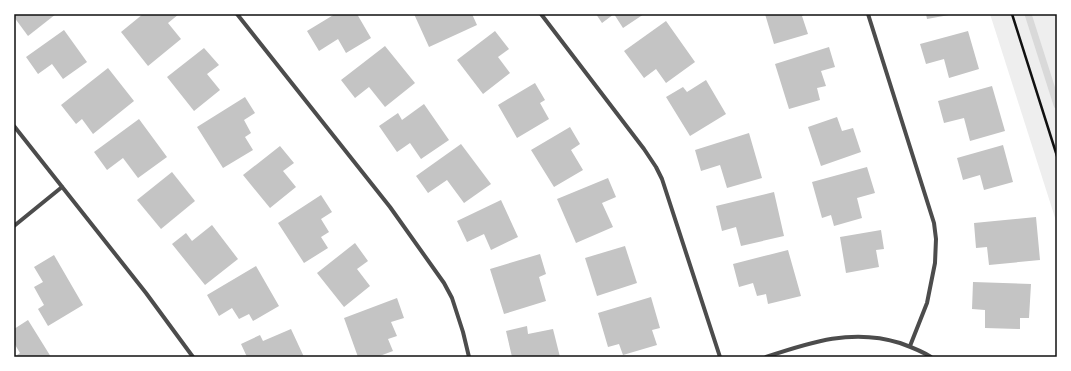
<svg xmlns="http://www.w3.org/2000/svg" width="1071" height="371" font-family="'Fira Sans Condensed',sans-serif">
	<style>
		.green { fill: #eee }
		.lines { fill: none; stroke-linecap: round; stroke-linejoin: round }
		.stream { stroke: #d9d9d9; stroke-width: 7 }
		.building { fill: #c4c4c4 }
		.path { stroke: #111; stroke-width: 2.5 }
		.minor { stroke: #4c4c4c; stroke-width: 4 }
		.neatline { fill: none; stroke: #111; stroke-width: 1.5 }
	</style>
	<rect width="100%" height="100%" fill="#fff"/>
	<!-- green -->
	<path class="green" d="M990 14H1057V224Z"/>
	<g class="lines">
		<!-- stream -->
		<path class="stream" d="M1028 14 1057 105"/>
	</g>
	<!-- building -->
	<g class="building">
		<path d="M14 14H56L28 36 14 17Z"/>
		<path d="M143 14H179L168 23 181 39 148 66 121 32Z"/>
		<path d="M335 14H357L371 38 346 53 338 39 319 51 307 31Z"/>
		<path d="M414 14H472L477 25 429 47Z"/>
		<path d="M596 14H644L623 28 614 14 602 23Z"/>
		<path d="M765 14H806L802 16 808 34 774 44Z"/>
		<path d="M926 14H949V15L927 19Z"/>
		<path d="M666 21 695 62 666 83 656 69 644 78 624 51Z"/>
		<path d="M64 30 87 62 63 79 52 64 38 74 26 57Z"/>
		<path d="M495 31 509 49 498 57 510 73 483 94 457 60Z"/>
		<path d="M968 31 979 69 949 78 944 59 926 64 920 44Z"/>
		<path d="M385 46 415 83 385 107 369 87 355 98 341 80Z"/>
		<path d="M829 47 835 67 821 71 826 86 817 88 820 100 789 109 775 64Z"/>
		<path d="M204 48 219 65 207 74 220 90 194 111 167 77Z"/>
		<path d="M108 68 134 101 93 134 82 119 76 124 61 105Z"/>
		<path d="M706 80 726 114 690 136 666 97 683 87 687 92Z"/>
		<path d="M535 83 545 100 540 103 549 119 517 138 498 105Z"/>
		<path d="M992 86 1005 131 970 141 964 118 944 123 938 101Z"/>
		<path d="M245 97 255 113 244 120 251 133 245 137 253 150 223 168 197 127Z"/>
		<path d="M424 104 449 140 421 159 410 143 397 152 379 126 398 113 402 120Z"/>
		<path d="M837 117 842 131 853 128 861 152 821 166 808 127Z"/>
		<path d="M139 119 167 157 138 178 123 158 107 170 94 152Z"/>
		<path d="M570 127 580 144 571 150 583 170 554 187 531 150Z"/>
		<path d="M749 133 762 178 727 188 720 165 701 171 695 150Z"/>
		<path d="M461 144 491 184 464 203 447 180 428 193 416 176Z"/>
		<path d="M1003 145 1013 182 984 190 980 175 963 180 957 158Z"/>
		<path d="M280 146 294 163 283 171 296 187 270 208 243 175Z"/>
		<path d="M867 167 875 193 857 198 862 218 834 226 831 215 822 218 812 182Z"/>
		<path d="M172 172 195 201 161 229 137 200Z"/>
		<path d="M608 178 616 197 602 203 613 227 576 243 557 199Z"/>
		<path d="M774 192 784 236 741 246 736 227 722 231 716 206Z"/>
		<path d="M321 195 332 212 321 219 329 232 321 237 328 248 304 263 278 223Z"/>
		<path d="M501 200 518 237 491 250 484 234 467 242 457 221Z"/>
		<path d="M1036 217 1040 260 989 265 987 247 976 248 974 223Z"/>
		<path d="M212 225 238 259 205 285 172 244 186 233 192 241Z"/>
		<path d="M881 230 884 249 876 250 879 267 846 273 840 237Z"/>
		<path d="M355 243 368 261 357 269 370 286 344 307 317 273Z"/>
		<path d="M625 246 637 283 597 296 585 258Z"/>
		<path d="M788 250 801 296 768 304 766 294 757 296 753 283 739 287 733 264Z"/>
		<path d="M540 254 546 274 539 277 546 301 504 314 490 269Z"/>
		<path d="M54 255 83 305 48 326 38 309 44 305 34 287 43 282 34 267Z"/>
		<path d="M256 266 279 306 253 321 249 314 239 319 232 308 219 316 207 295Z"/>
		<path d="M973 282 1031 284 1029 318H1020V329L985 328V310L972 309Z"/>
		<path d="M651 297 660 328 652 330 657 345 623 355 619 344 608 347 598 313Z"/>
		<path d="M397 298 404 318 391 322 397 336 388 339 393 351 377 357H358L344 318Z"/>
		<path d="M28 320 51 357H14L20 353 14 343V329Z"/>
		<path d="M527 326 528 334 553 329 560 357H512L506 331Z"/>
		<path d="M291 329 304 357H247L241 344 260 335 263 341Z"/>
	</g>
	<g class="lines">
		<!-- path -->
		<path class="path" d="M1012 14 1057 156"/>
		<!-- minor -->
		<g class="minor">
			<path d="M237 14 390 207 444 283 452 298 463 332 469 357"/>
			<path d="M541 14 644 149 656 167 662 179 720 357"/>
			<path d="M868 14 934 223 936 239 935 263 927 303 910 346"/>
			<path d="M14 126 146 293 193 357"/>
			<path d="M14 226 62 187"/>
			<path d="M766 357C811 342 853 328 900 343 911 347 922 351 931 357"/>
		</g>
	</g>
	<!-- border -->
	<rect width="1071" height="371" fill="none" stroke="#ffffff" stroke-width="30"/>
	<rect x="15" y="15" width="1041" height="341" class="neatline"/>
</svg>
